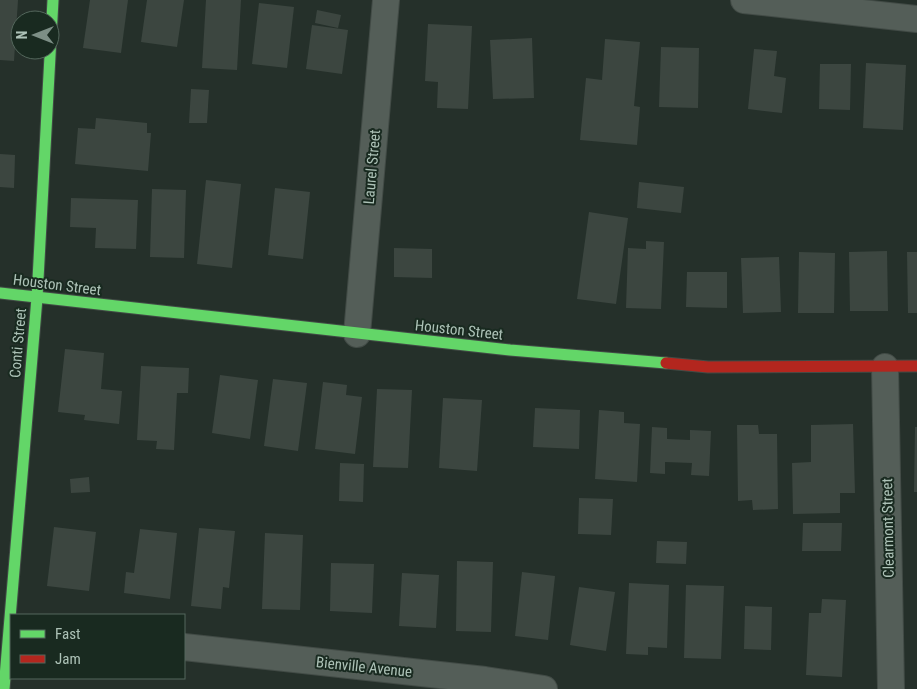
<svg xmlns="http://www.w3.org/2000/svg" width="917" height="689" font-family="'Roboto Condensed',sans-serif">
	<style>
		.building { fill: #3c4640 }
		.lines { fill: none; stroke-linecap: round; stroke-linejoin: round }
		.street-casing { stroke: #424b46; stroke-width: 28 }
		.fast-casing { stroke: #424b46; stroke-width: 13 }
		.jam-casing { stroke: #424b46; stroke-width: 13 }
		.street { stroke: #545e58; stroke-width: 26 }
		.fast { stroke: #63d668; stroke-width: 11 }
		.jam { stroke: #b3261e; stroke-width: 11 }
		.labels { text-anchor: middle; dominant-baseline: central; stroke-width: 4; stroke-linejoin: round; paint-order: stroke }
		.street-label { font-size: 15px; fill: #adc2b7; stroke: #192a20 }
	</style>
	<rect width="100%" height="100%" fill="#25302a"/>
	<!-- building -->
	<g class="building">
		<path d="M0 0H18L14 61 0 60Z"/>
		<path d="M90 0H128L121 53 83 48Z"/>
		<path d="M147 0H184L177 47 141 42Z"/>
		<path d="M206 0H241L237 70 202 68Z"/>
		<path d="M259 3 294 7 287 68 252 64Z"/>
		<path d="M317 10 341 15 338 28 315 23Z"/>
		<path d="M428 24 472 26 468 109 437 108 438 82 425 81Z"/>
		<path d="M312 25 348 30 342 74 306 69Z"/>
		<path d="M532 38 534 98 493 99 490 40Z"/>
		<path d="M605 39 640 42 634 106 640 107 637 145 580 140 586 78 602 80Z"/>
		<path d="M661 47 699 48 698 108 659 107Z"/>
		<path d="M754 49 777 51 774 76 786 78 782 113 748 109Z"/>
		<path d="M866 63 906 65 903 130 863 128Z"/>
		<path d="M820 64H851L850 110 819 109Z"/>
		<path d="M191 89 209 90 207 123H189Z"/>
		<path d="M96 118 147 123V133H151L148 171 75 164 78 128 95 129Z"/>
		<path d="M0 154 15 155 14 188 0 187Z"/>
		<path d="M206 180 241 184 232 268 197 264Z"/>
		<path d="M639 182 684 187 681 213 637 208Z"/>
		<path d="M275 188 310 192 303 259 268 255Z"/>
		<path d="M152 189 186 190 184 258 150 257Z"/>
		<path d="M71 198 138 200 136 249 95 248 96 228 70 227Z"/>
		<path d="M589 212 628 218 616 304 577 299Z"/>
		<path d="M646 241 664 242 661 309 626 308 628 248 646 249Z"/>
		<path d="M394 248 432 249V278L394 277Z"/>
		<path d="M887 251 888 311H850L849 252Z"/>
		<path d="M799 252 835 253 834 313H798Z"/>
		<path d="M907 252H917V313H908Z"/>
		<path d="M779 257 781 312 743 313 741 258Z"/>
		<path d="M687 272H727V308L686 307Z"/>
		<path d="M65 349 104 353 101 389 122 391 119 424 84 420 85 415 58 412Z"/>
		<path d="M141 366 189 368 188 393H177L174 450 156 449 157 441 137 440Z"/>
		<path d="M220 375 258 380 250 439 212 433Z"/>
		<path d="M273 379 307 383 298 451 264 446Z"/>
		<path d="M323 382 347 385 346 395 362 397 355 454 315 449Z"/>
		<path d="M377 389 412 390 408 468 373 467Z"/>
		<path d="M443 398 482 400 477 471 439 468Z"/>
		<path d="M535 408 580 410 579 449 533 447Z"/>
		<path d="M599 410 624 412V423L640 424 637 482 595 479Z"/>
		<path d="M853 424 855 493H840V513L793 514 792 463 811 462V425Z"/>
		<path d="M737 425H758L759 434H777L778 509 753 510 752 500 738 501Z"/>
		<path d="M652 427 667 428V439L690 440V430L711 431 709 476 691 475 692 463 665 462V474L650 473Z"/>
		<path d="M915 427H917V492H914Z"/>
		<path d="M340 463 364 464 363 502 339 501Z"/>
		<path d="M89 477 90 492 71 493 70 479Z"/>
		<path d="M579 498 613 499 611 535 578 534Z"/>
		<path d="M803 523H842L841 551H802Z"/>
		<path d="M54 527 96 532 89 591 47 586Z"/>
		<path d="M199 528 235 531 229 588 223 587 221 609 191 606Z"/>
		<path d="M140 529 177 533 170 599 124 593 126 572 134 573Z"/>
		<path d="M265 533 303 535 300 610 262 609Z"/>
		<path d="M657 541 687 542 686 564 656 563Z"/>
		<path d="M457 561 493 562 491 632 456 631Z"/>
		<path d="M331 563 374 564 372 613 330 611Z"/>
		<path d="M522 572 555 576 548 640 515 636Z"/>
		<path d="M402 573 439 575 436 628 399 626Z"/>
		<path d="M629 583 669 585 667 648 648 647V655L626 654Z"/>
		<path d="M686 585 724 586 721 659 684 658Z"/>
		<path d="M579 587 615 592 606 651 570 645Z"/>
		<path d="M822 599 846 600 842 677 806 675 809 613H821Z"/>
		<path d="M745 606 772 607 771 650 744 649Z"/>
	</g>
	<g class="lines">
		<!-- street casing -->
		<g class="street-casing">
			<g id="street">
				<path d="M744 0 917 19"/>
				<path d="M357 334 386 0"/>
				<path d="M885 367 891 689"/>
				<path d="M184 647 485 680 544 689"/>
			</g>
		</g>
		<!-- fast casing -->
		<g class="fast-casing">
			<g id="fast">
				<path d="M0 293 510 350 666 363"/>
				<path d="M4 689 37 298 53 0"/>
			</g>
		</g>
		<!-- jam casing -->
		<g class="jam-casing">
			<path id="jam" d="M666 363 708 367 917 366"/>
		</g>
		<!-- street -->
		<use href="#street" class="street"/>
		<!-- fast -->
		<use href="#fast" class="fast"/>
		<!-- jam -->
		<use href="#jam" class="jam"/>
	</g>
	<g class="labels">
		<!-- street labels -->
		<g class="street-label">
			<text transform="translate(372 167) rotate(-85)">Laurel Street</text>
			<text transform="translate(57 285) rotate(7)">Houston Street</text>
			<text transform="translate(459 330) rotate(6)">Houston Street</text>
			<text transform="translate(18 343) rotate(-85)">Conti Street</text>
			<text transform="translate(888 528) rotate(-91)">Clearmont Street</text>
			<text transform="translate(364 667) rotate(6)">Bienville Avenue</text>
		</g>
	</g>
	<!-- legend -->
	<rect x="10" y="614" width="175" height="65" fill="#192a20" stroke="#54675c"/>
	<rect x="20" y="630" width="25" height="8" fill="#63d668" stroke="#54675c"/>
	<text x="55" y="639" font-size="15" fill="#adc2b7">Fast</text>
	<rect x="20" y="655" width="25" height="8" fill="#b3261e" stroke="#54675c"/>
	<text x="55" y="664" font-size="15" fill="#adc2b7">Jam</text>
	<!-- north arrow -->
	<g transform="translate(35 35) rotate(270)"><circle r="24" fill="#192a20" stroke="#54675c"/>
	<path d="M0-4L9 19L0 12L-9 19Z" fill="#7d8f86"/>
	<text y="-8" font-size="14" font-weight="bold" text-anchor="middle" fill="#adc2b7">N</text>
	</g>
</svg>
